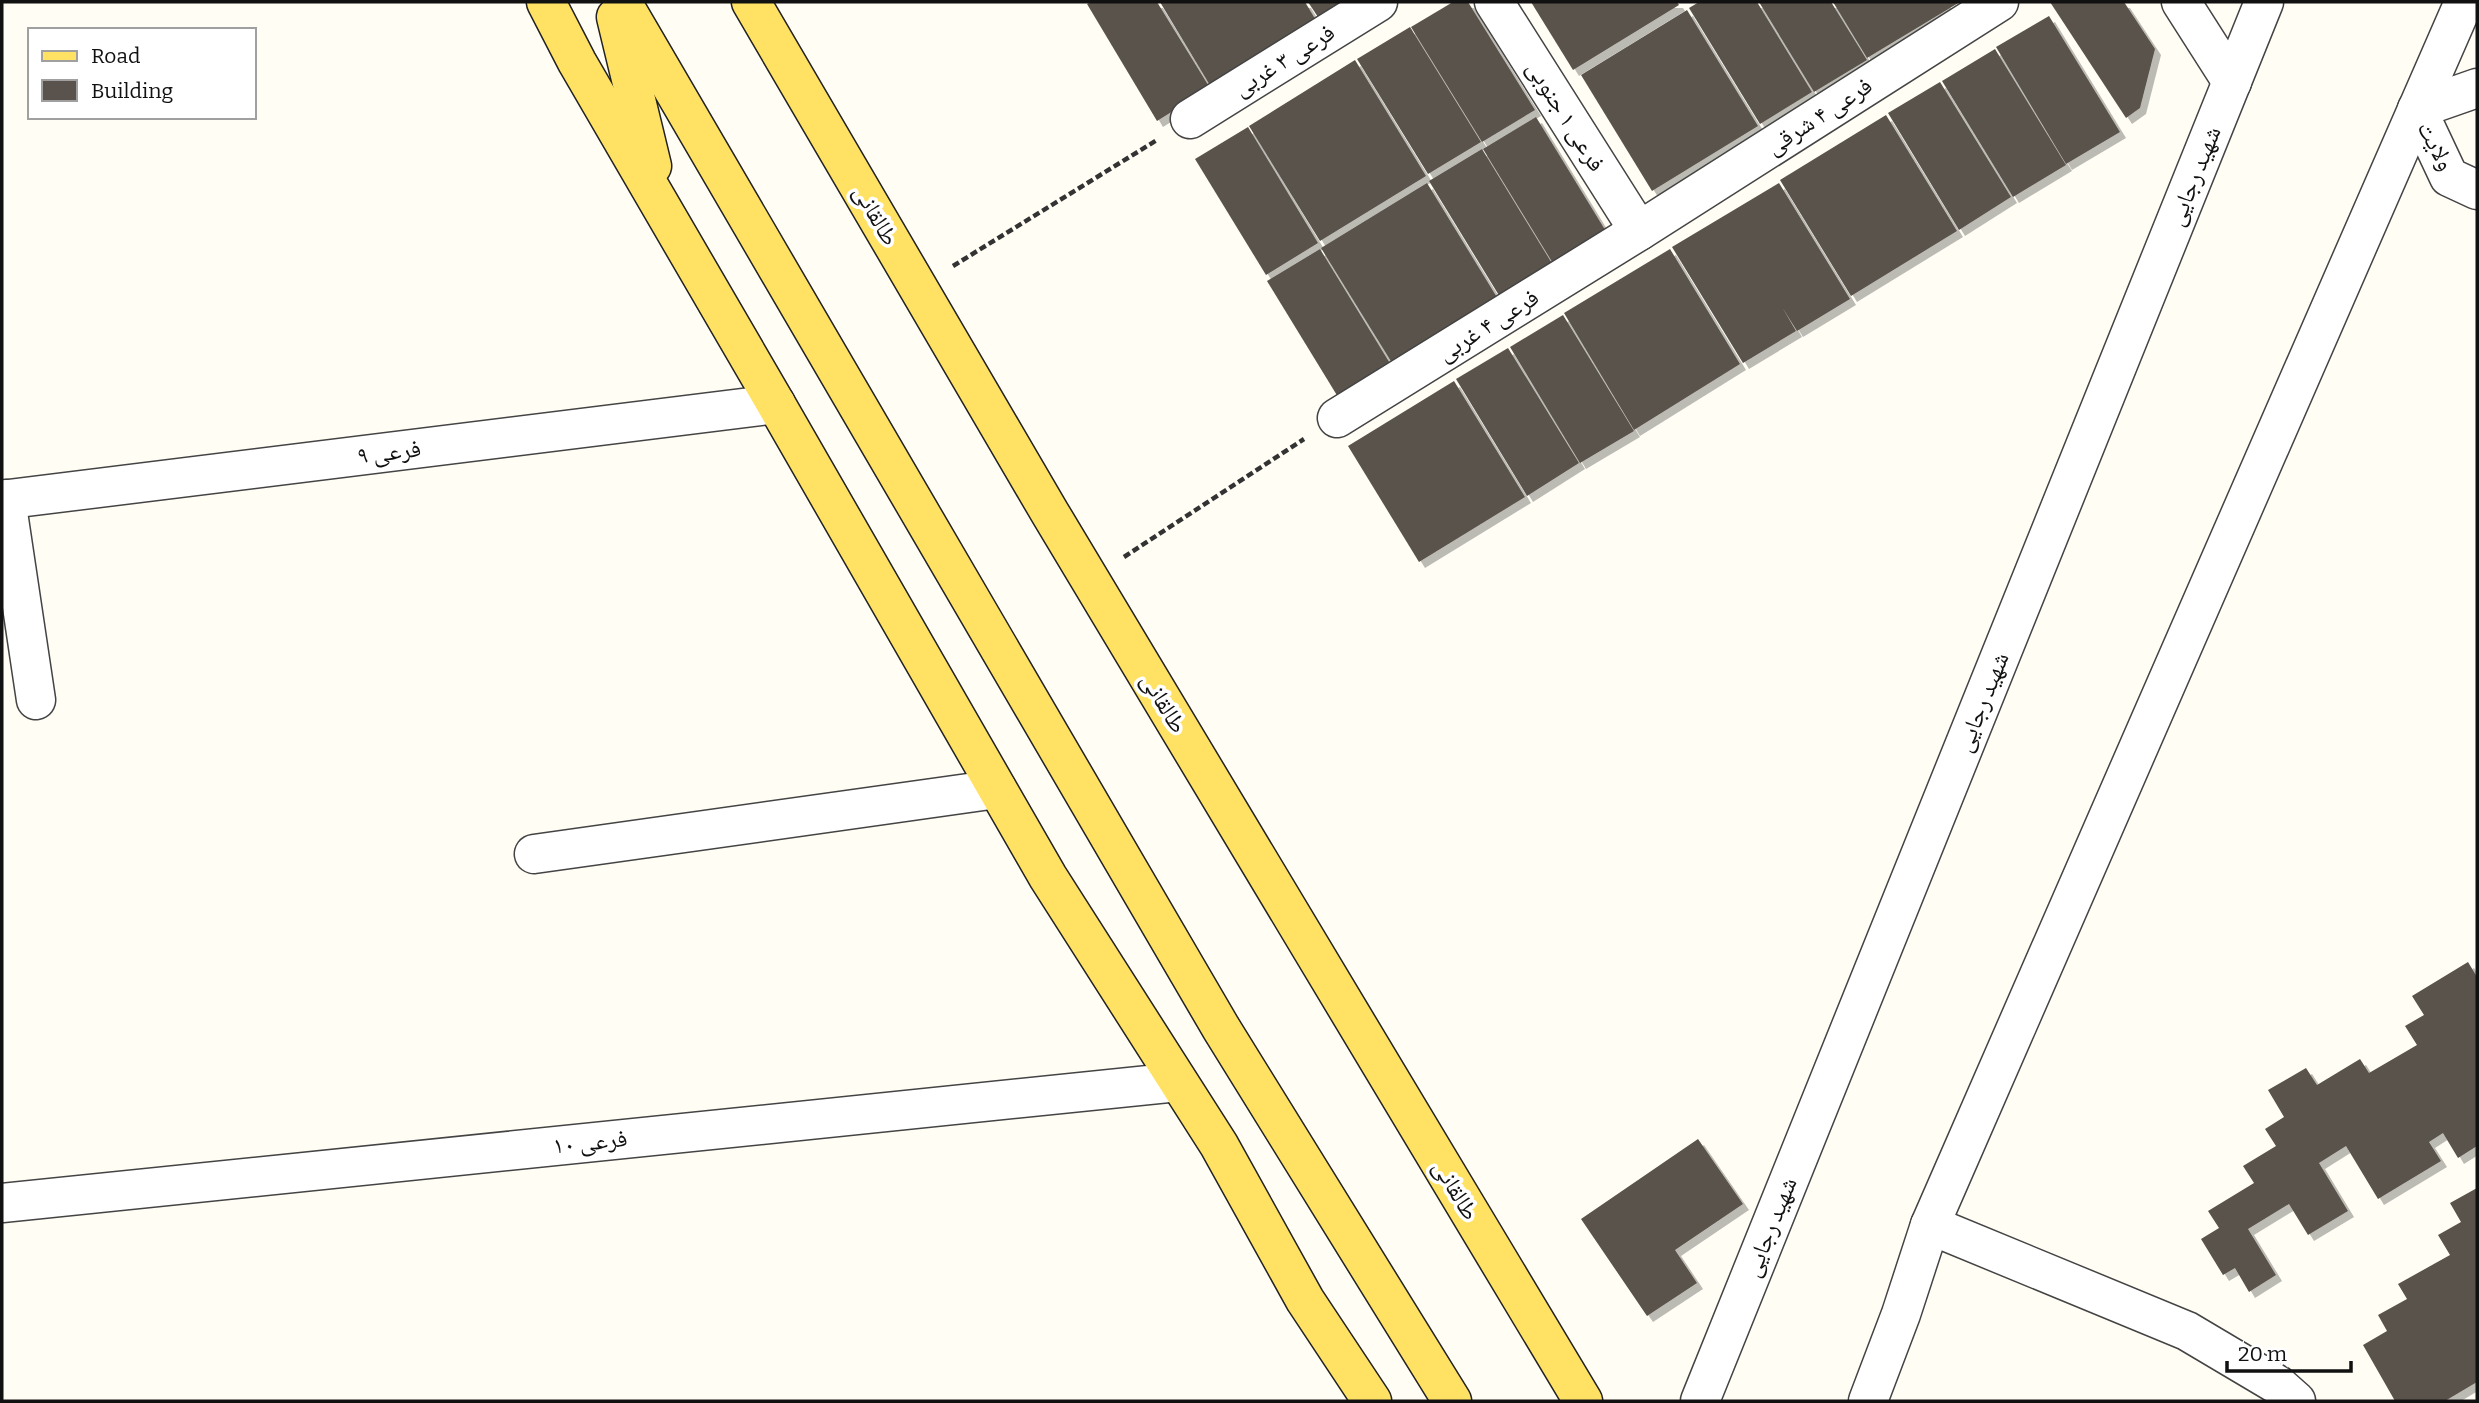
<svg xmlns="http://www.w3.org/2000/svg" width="2479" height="1403" font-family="Bitter,'Noto Naskh Arabic',serif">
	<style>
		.building { fill: #5a524c; filter: url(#shadow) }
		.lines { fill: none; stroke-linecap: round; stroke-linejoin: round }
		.minor-casing { stroke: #444; stroke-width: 41 }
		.major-casing { stroke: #222; stroke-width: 41 }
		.path { stroke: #333; stroke-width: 4.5; stroke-dasharray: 7 3.5; stroke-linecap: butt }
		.minor { stroke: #fff; stroke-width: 38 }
		.major { stroke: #ffe264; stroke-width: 38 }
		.labels { text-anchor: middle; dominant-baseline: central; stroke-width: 7; stroke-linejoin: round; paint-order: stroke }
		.street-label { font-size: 24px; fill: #111; stroke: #fff }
	</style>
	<defs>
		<filter id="shadow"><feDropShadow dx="6" dy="6" stdDeviation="0" flood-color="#0004"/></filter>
	</defs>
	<rect width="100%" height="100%" fill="#fffdf4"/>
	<!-- building -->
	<g class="building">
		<path d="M1091 2H1157L1210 88 1157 121 1087 4Z"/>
		<path d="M1160 2H1305L1317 22 1211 87Z"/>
		<path d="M1308 2H1350L1320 20Z"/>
		<path d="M1453 2H1468L1535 110 1482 142 1411 27Z"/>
		<path d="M1531 2H1677L1679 5 1573 70Z"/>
		<path d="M1699 2H1757L1812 92 1760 124 1689 8Z"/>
		<path d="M1759 2H1831L1867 60 1814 92Z"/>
		<path d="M1833 2H1960L1867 58Z"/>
		<path d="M2050 2H2124L2155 49 2140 108 2126 118Z"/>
		<path d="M1687 10 1758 126 1652 191 1581 75Z"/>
		<path d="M2049 16 2120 132 2066 164 1996 47Z"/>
		<path d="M1410 27 1481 142 1428 174 1357 59Z"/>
		<path d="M1995 49 2066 165 2013 197 1942 81Z"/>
		<path d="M1355 60 1426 176 1320 241 1249 126Z"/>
		<path d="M1940 82 2011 197 1959 230 1888 113Z"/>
		<path d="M1886 115 1957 231 1851 296 1780 180Z"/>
		<path d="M1536 117 1607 233 1554 265 1483 149Z"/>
		<path d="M1248 127 1318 243 1266 275 1195 159Z"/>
		<path d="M1482 149 1553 265 1500 297 1429 181Z"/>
		<path d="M1427 183 1498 299 1392 363 1321 248Z"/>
		<path d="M1779 183 1850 299 1797 331 1782 307 1796 331 1743 363 1672 247Z"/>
		<path d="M1320 249 1391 365 1338 397 1267 281Z"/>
		<path d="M1670 249 1740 364 1634 430 1564 313Z"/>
		<path d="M1563 315 1634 431 1580 463 1510 347Z"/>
		<path d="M1508 348 1579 463 1527 496 1456 379Z"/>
		<path d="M1454 381 1525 497 1419 562 1348 446Z"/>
		<path d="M2468 962 2477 977V1146L2458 1158 2443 1133 2429 1142 2441 1161 2378 1199 2346 1146 2319 1163 2348 1211 2308 1235 2289 1204 2248 1229 2276 1275 2249 1292 2235 1268 2223 1275 2201 1239 2219 1228 2208 1211 2254 1183 2243 1166 2276 1146 2265 1129 2284 1117 2268 1090 2306 1068 2317 1085 2360 1059 2369 1073 2417 1045 2405 1026 2424 1015 2412 996Z"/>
		<path d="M1698 1139 1743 1204 1675 1250 1697 1283 1647 1316 1581 1219Z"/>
		<path d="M2477 1188V1382L2445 1401H2395L2363 1345 2387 1331 2378 1315 2407 1299 2398 1284 2450 1255 2438 1235 2461 1222 2450 1203Z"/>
	</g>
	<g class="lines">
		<!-- minor casing -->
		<g class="minor-casing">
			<g id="minor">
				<path d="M1494 2 1639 231"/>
				<path d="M2181 2 2232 82"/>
				<path d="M2477 88 2417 109 2449 177 2477 190"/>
				<path d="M1190 119 1378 2"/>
				<path d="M1337 418 1639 231 1999 2"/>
				<path d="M6 499 36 700"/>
				<path d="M2 500 776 404"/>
				<path d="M534 854 997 789"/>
				<path d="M2 1203 1178 1082"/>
				<path d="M1930 1225 2187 1331 2278 1385 2296 1401"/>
				<path d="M1700 1401 2264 2"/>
				<path d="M1868 1401 1901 1314 1930 1225 2464 2"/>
			</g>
		</g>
		<!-- major casing -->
		<g class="major-casing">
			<g id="major">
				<path d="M546 2 577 62 776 404 1048 877 1219 1145 1305 1300 1372 1401"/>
				<path d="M622 2 1221 1028 1452 1401"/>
				<path d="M751 2 1050 513 1583 1401"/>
				<path d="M616 17 652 166"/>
			</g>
		</g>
		<!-- path -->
		<g class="path">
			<path d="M953 266 1157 140"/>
			<path d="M1124 557 1304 439"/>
		</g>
		<!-- minor -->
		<use href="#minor" class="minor"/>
		<!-- major -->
		<use href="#major" class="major"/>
	</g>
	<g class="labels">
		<!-- street labels -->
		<g class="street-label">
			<text transform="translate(1284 60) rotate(-32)">فرعی ۳ غربی</text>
			<text transform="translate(1566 116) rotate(58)">فرعی ۱ جنوبی</text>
			<text transform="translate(1819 116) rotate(-33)">فرعی ۴ شرقی</text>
			<text transform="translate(2436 146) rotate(62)">ولایت</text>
			<text transform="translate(2194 176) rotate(-68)">شهید رجایی</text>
			<text transform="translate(876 215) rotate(60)">طالقانی</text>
			<text transform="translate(1488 325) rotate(-32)">فرعی ۴ غربی</text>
			<text transform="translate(389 452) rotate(-7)">فرعی ۹</text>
			<text transform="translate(1982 702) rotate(-68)">شهید رجایی</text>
			<text transform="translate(1164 703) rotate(59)">طالقانی</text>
			<text transform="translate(590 1142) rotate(-6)">فرعی ۱۰</text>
			<text transform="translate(1456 1190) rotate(59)">طالقانی</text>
			<text transform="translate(1770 1227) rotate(-68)">شهید رجایی</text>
		</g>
	</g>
	<!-- border -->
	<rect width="2479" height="1403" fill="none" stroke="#111111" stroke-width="7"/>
	<!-- legend -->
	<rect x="28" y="28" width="228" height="91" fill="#ffffff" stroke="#a0a0a0" stroke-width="2"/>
	<rect x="42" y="51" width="35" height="10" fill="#ffe264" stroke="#a0a0a0" stroke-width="2"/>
	<text x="91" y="63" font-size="21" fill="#111111">Road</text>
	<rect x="42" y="80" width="35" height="21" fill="#5a524c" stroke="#a0a0a0" stroke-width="2"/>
	<text x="91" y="98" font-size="21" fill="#111111">Building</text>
	<!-- scale -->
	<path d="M2227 1361v10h124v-10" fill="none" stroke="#111111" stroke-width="3.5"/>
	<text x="2238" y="1361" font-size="21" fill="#111111" stroke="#ffffff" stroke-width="5" paint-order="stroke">20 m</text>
</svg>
